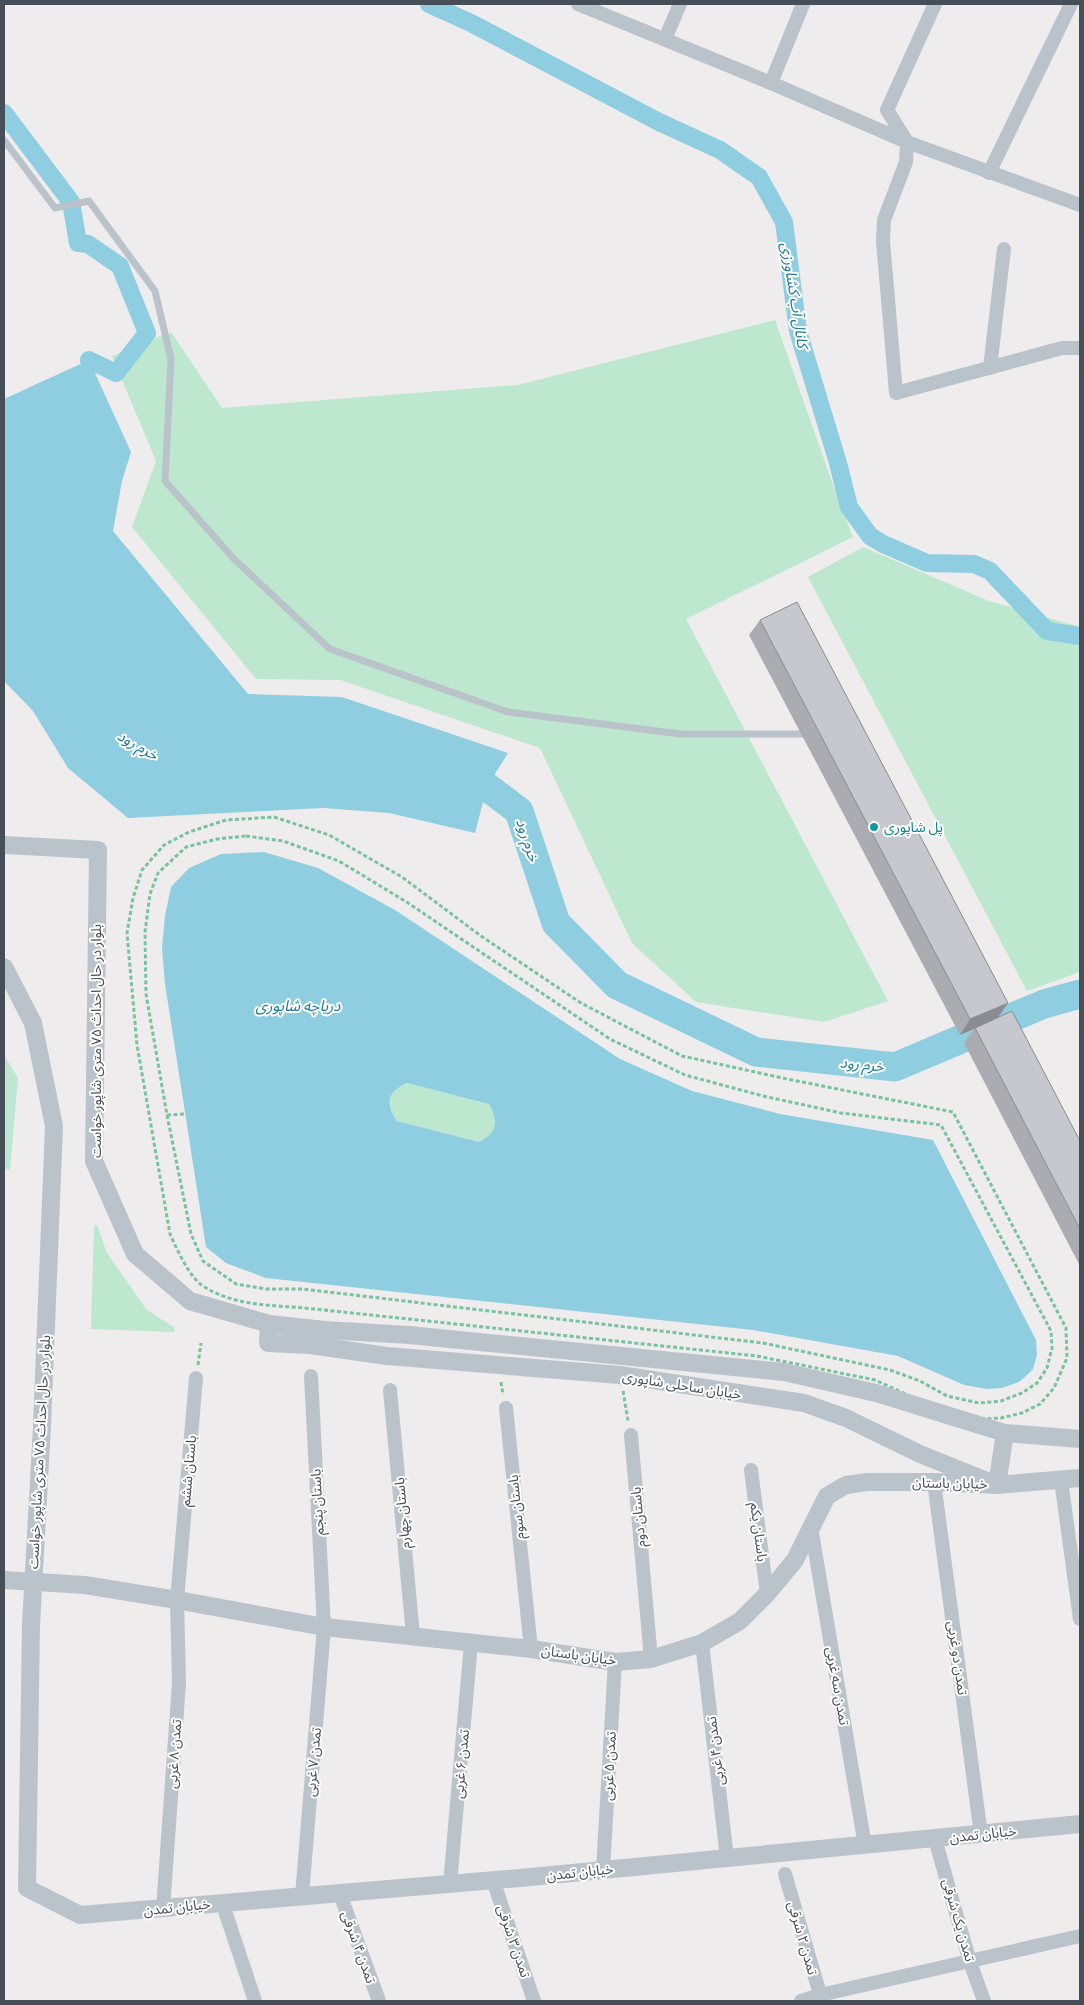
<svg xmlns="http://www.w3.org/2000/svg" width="1084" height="2005" font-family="'PT Sans Narrow','Noto Sans Arabic',sans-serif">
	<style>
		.green { fill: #bde8cf }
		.water { fill: #8fcee1; fill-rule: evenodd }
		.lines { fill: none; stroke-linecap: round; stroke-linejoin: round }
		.canal { stroke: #8fcee1; stroke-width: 18 }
		.river { stroke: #8fcee1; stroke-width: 29 }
		.path { stroke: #79c2a0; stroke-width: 3; stroke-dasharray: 4 2.5; stroke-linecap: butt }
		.service { stroke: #bbc3ca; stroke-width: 7 }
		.minor { stroke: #bbc3ca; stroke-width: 14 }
		.tertiary { stroke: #bbc3ca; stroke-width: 18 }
		.wall { fill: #abacb1 }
		.shaded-wall { fill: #8b8c90 }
		.building { fill: #c7c8ce; stroke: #8b8c90 }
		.culture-dot { fill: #0f9aa8; stroke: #fff; stroke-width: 2 }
		.labels { text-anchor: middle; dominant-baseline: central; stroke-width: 4; stroke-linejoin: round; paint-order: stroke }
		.culture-label { font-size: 14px; fill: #0d838f; stroke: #fff; text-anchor: start }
		.street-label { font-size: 14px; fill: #464e57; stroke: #fff }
		.water-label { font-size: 15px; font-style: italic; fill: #1b7895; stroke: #fff }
	</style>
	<rect width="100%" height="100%" fill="#eeecec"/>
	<!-- green -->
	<g class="green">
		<path d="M775 320 832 482 853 537 686 619 888 1001 824 1022 696 1002 632 943 540 748 340 680 256 679 132 527 156 461 112 356 171 332 222 408 518 385Z"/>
		<path d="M863 547 989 601 1080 627V972L1027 991 808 577Z"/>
		<path d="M4 1055 18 1078 10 1170 4 1169Z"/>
		<path d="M407 1083 489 1104C498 1122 498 1131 479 1142L397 1121C385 1103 387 1092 407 1083Z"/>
		<path d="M94 1225H97L107 1253 146 1309 175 1328 174 1332 91 1329Z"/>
	</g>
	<!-- water -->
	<g class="water">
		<path d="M89 360 131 452 122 481 113 531 248 694 342 697 508 753 487 787 475 833 389 813 323 808 128 818 68 768 33 711 4 681V399Z"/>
		<path d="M264 852 318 868 395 910 620 1059 692 1091 780 1114 933 1140 1036 1340 1037 1355 1033 1369 1026 1376 1019 1382 1002 1388 987 1389 964 1385 898 1356 753 1330 266 1278 226 1263 206 1247 165 984 162 948 165 916 171 887 189 868 221 854ZM407 1083 489 1104C498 1121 498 1132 479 1142L397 1121C385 1103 387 1092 407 1083Z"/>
	</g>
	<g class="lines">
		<!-- canal -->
		<g class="canal">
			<path d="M429 4 471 23 659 122 720 150 759 177 784 222 798 331 838 463 849 507 870 536 883 544 927 563 974 564 990 571 1047 631 1080 636"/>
			<path d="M4 113 71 202 78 243 88 244 120 266 147 333 116 373 89 360"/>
		</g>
		<!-- river -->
		<path class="river" d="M451 773 487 787 519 811 556 923 617 985 756 1052 895 1067 1044 1004 1080 994"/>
		<!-- path -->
		<g class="path">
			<path d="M274 817 329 835 402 877 481 936 581 1003 682 1056 787 1079 953 1112 1066 1328 1067 1358 1054 1388 1040 1404 1022 1413 1001 1418 980 1419 949 1414 875 1380 757 1356 305 1308C270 1305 234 1306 203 1286 189 1277 177 1249 170 1234L137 1045 127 933 133 898 142 870 164 845 189 832 226 820Z"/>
			<path d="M246 836 283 841 339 861 405 901 610 1039 685 1075 763 1096 841 1113 941 1125 1051 1331 1052 1348 1047 1368 1037 1383 1022 1393 1001 1401 979 1403 947 1396 920 1381 890 1370 763 1343 302 1289H266L236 1284 203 1261 191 1234 167 1115 146 994 145 932 150 894 158 873 186 847 217 839Z"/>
			<path d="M167 1115 185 1114"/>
			<path d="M198 1365 201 1343"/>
			<path d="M501 1382 503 1395"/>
			<path d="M623 1391 628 1421"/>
		</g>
		<!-- service -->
		<path class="service" d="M4 140 55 208 89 201 155 291 171 359 165 481 234 559 330 649 508 712 681 734H810"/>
		<!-- minor -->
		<g class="minor">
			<path d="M578 4 771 83 907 142 1080 205"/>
			<path d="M935 4 887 110 907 142 906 162 884 220 883 241 896 393 1062 348H1080"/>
			<path d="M665 39 680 4"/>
			<path d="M771 83 803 4"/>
			<path d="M989 173 1071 4"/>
			<path d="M990 368 1004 249"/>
			<path d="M390 1390 413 1635"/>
			<path d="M506 1408 531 1649"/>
			<path d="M631 1435 651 1659"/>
			<path d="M751 1470 767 1594"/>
			<path d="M1061 1480 1080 1619"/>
			<path d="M934 1482 981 1835"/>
			<path d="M811 1527 865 1846"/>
			<path d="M702 1643 727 1858"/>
			<path d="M935 1839 970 1962 984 2001"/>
			<path d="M603 1870 615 1662"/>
			<path d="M785 1874 822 2001"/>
			<path d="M493 1880 534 2001"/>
			<path d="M450 1884 471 1643"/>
			<path d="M340 1894 379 2001"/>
			<path d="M302 1896 324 1627 311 1376"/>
			<path d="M222 1902 255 2001"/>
			<path d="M163 1909 179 1683 177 1600 196 1378"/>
			<path d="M801 2001 820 1995 1080 1936"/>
		</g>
		<!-- tertiary -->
		<g class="tertiary">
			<path d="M4 845 98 850 94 1161 135 1254 190 1301 269 1324 325 1330 409 1335 784 1372 876 1393 1005 1433 1080 1439"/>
			<path d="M4 967 33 1023 54 1126 42 1426 31 1625 27 1888 80 1915 520 1878 1080 1824"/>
			<path d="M269 1324 268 1343 310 1345 387 1356 620 1375 804 1403 846 1418 920 1454 997 1485 1080 1478"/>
			<path d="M997 1485 1005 1433"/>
			<path d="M4 1580 85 1585 177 1600 324 1627 531 1649 615 1662 651 1659 702 1643 740 1621 767 1594 795 1560 827 1496 846 1485 867 1482H934L997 1485"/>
		</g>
	</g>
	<!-- wall -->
	<path class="wall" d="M760 620 999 1017 1080 1141V1266L964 1043 974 1029 960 1035 749 635Z"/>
	<!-- shaded-wall -->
	<path class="shaded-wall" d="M1008 1003 997 1019 960 1035 970 1019Z"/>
	<!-- building -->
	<g class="building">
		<path d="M797 602 1008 1003 970 1019 760 620Z"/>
		<path d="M1012 1011 1080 1141V1229L975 1028Z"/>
	</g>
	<!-- markers -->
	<circle class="culture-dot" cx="874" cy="827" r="5"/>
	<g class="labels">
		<!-- culture labels -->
		<g class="culture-label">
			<text x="884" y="827">پل شاپوری</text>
		</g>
		<!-- street labels -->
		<g class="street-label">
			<text transform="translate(96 1041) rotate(-90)">بلوار در حال احداث ۷۵ متری شاپور خواست</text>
			<text transform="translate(682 1385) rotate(9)">خیابان ساحلی شاپوری</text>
			<text transform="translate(39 1452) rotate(-87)">بلوار در حال احداث ۷۵ متری شاپور خواست</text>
			<text transform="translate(188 1471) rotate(-85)">باستان ششم</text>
			<text transform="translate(950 1483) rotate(1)">خیابان باستان</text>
			<text transform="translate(317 1502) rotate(-93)">باستان پنجم</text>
			<text transform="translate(516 1507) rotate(-96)">باستان سوم</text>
			<text transform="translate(402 1513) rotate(-95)">باستان چهارم</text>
			<text transform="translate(638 1517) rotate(-95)">باستان دوم</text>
			<text transform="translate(759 1532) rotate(83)">باستان یکم</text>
			<text transform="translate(579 1655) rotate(8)">خیابان باستان</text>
			<text transform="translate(958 1658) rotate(82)">تمدن دو غربی</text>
			<text transform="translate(838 1686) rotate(80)">تمدن سه غربی</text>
			<text transform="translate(715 1751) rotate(-97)">تمدن ۴ غربی</text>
			<text transform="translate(174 1754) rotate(-86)">تمدن ۸ غربی</text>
			<text transform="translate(313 1762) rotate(-85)">تمدن ۷ غربی</text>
			<text transform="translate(461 1764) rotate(-85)">تمدن ۶ غربی</text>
			<text transform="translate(609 1766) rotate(-87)">تمدن ۵ غربی</text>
			<text transform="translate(983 1834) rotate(-6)">خیابان تمدن</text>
			<text transform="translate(580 1872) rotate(-6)">خیابان تمدن</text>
			<text transform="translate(177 1907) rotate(-6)">خیابان تمدن</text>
			<text transform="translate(959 1920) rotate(74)">تمدن یک شرقی</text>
			<text transform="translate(803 1938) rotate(74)">تمدن ۲ شرقی</text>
			<text transform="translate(514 1941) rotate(71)">تمدن ۳ شرقی</text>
			<text transform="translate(359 1947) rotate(70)">تمدن ۴ شرقی</text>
		</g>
		<!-- water labels -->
		<g class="water-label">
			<text transform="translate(795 295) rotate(81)">کانال آب کشاورزی</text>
			<text transform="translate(138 745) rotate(30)">خرم رود</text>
			<text transform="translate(528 840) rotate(72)">خرم رود</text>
			<text x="298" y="1005">دریاچه شاپوری</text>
			<text transform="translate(862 1064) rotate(6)">خرم رود</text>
		</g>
	</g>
	<!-- border -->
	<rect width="1084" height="2005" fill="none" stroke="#464e57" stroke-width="10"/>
</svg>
